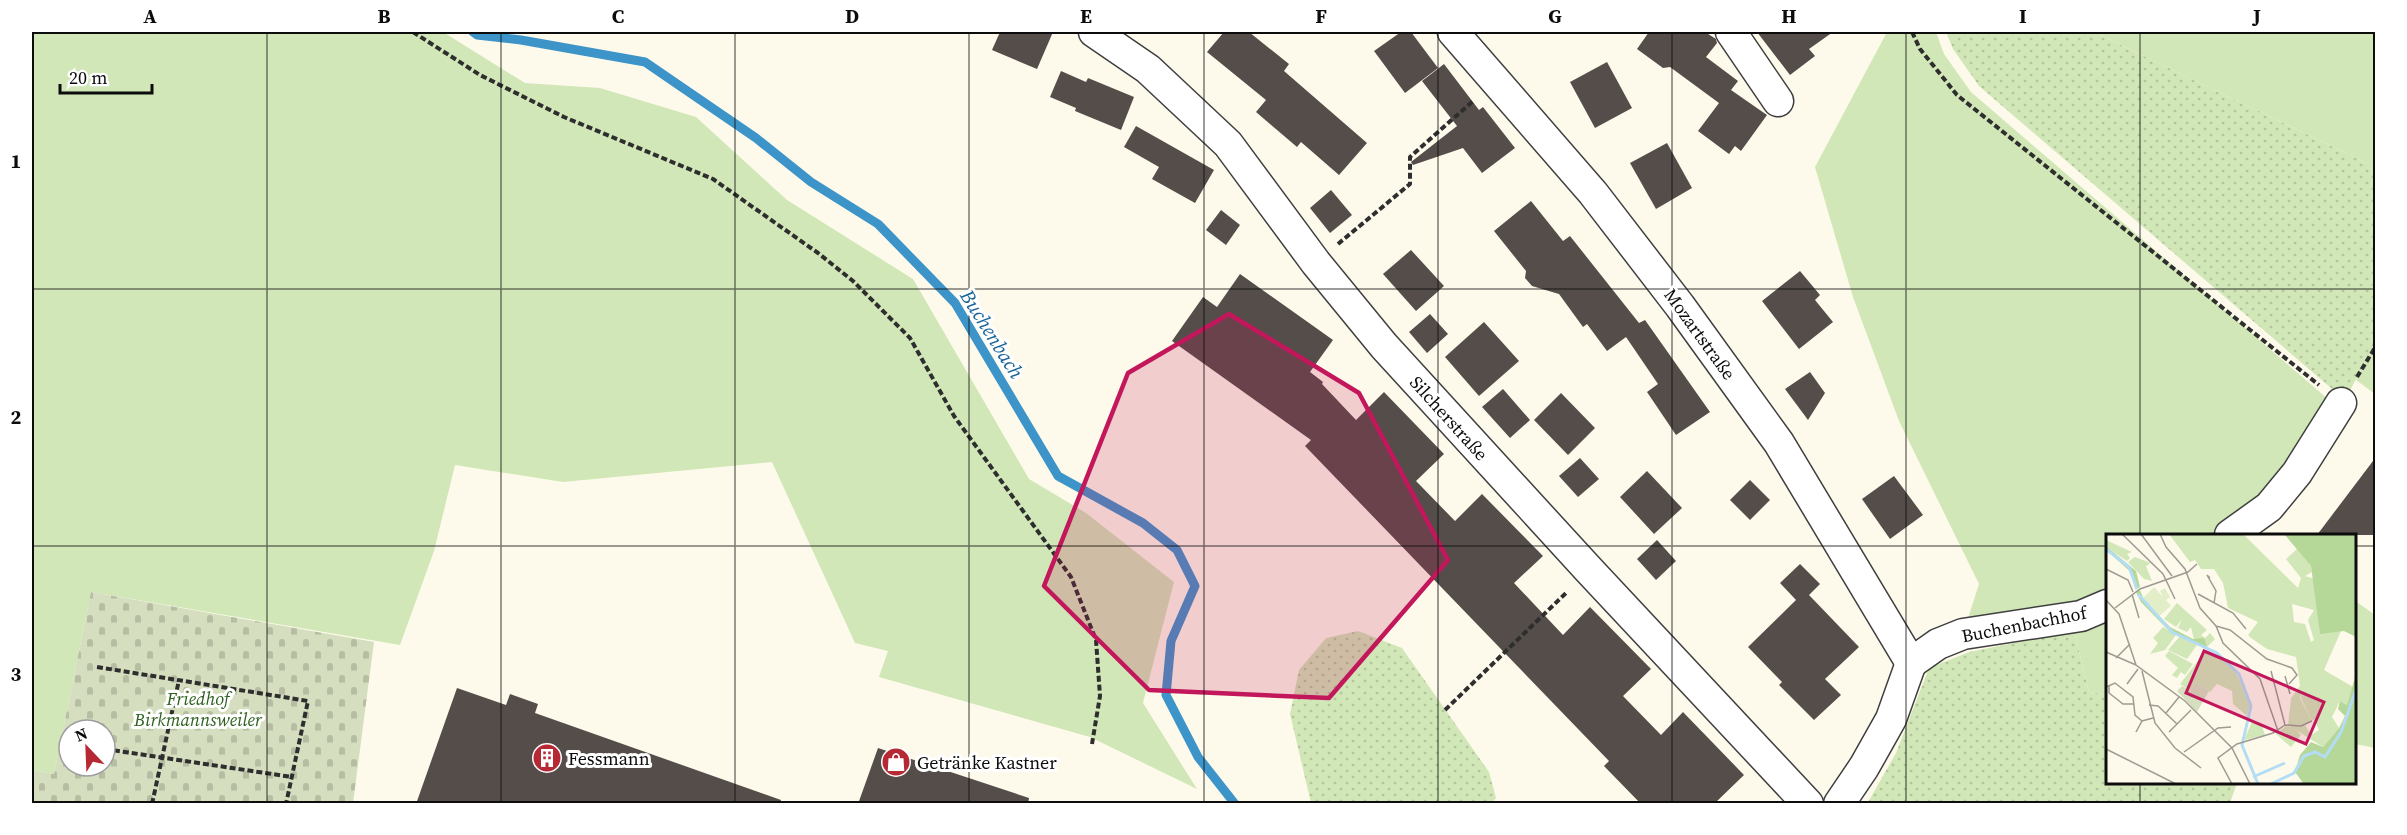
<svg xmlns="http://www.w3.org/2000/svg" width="2407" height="835" font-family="'Source Serif 4',serif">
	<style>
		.grass { fill: #d1e7b7 }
		.cemetery { fill: url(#cemetery-stones); fill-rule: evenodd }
		.park { fill: url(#park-dots) }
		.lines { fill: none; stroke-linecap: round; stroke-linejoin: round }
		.stream { stroke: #3c94c8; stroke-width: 9 }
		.building { fill: #544d49 }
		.street-casing { stroke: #3f3f3f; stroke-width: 33 }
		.path { stroke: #2e2e2e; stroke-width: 4; stroke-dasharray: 6 3; stroke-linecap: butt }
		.street { stroke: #fff; stroke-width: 30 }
		.marked { fill: #c2185b; fill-opacity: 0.2; stroke: #c2185b; stroke-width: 4.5; stroke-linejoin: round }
		.grid { fill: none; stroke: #0c0c0c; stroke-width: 1.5; stroke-opacity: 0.55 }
		.labels { text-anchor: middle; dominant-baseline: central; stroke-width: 6; stroke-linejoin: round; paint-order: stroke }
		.street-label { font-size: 18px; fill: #0c0c0c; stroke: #fff }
		.park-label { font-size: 18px; font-style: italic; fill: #2e601f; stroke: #fff }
		.poi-label { font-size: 18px; fill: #0c0c0c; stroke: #fff; text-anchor: start }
		.water-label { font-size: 20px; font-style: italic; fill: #1a6498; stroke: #fff }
		.inset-river { fill: none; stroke: #b2ddf4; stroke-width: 3 }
		.inset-road { fill: none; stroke: #9d9b92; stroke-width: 1.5 }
		.view { fill: #c2185b; fill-opacity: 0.15; stroke: #c2185b; stroke-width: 3 }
		.inset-edge { fill: none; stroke: #0c0c0c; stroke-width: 3 }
		.neatline { fill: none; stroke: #0c0c0c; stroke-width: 2 }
		.grid-label { font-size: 20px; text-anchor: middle; font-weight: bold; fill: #0c0c0c }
	</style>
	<defs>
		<pattern id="cemetery-stones" width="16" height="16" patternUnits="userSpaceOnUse" patternTransform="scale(1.5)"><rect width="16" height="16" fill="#d5debe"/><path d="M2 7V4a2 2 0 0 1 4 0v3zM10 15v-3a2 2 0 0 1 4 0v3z" fill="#b6bda2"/></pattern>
		<pattern id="park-dots" width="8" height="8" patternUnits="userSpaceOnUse" patternTransform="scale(1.5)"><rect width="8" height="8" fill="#d1e7b7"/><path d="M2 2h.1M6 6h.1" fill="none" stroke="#b2c59c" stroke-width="1.8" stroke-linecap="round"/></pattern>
	</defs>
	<rect width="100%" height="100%" fill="#fefaeb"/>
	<!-- grass -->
	<g class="grass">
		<path d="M32 32H443L525 83 600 88 696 117 787 200 913 279 1029 479 1086 513 1174 582 1143 703 1197 789 1090 737 879 677 888 651 855 643 772 462 563 482 455 465 434 551 400 645 91 592 54 774 32 770Z"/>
		<path d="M1887 32H1936L1944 54 1971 92 2336 406 2229 535H2107V604L1963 634 1979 584 1899 421 1853 297 1815 167Z"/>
		<path d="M2094 32H2375V167Z"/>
		<path d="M2375 343V394L2356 380Z"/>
		<path d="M2354 600 2375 615V748L2355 744Z"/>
		<path d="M2107 616V695L2089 692 2074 631Z"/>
	</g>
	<!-- cemetery -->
	<path class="cemetery" d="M91 592 374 642 353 803H32V770L54 774ZM69 730H105V766H69Z"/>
	<!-- park -->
	<g class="park">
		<path d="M1946 32H2094L2375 167V343L2345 400 1979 86 1953 49Z"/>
		<path d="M1358 631 1402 648 1489 772 1496 798 1492 803H1311L1290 714 1299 670 1326 638Z"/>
		<path d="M2074 631 2089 692 2107 695V782L2237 783 2230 803 1867 804 1896 753 1929 668 1969 652Z"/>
	</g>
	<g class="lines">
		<!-- stream -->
		<path class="stream" d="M473 32 477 35 521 40 645 62 756 138 811 182 878 224 955 303 1058 476 1143 523 1177 550 1195 586 1171 641 1166 695 1198 757 1235 804"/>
	</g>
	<!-- building -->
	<g class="building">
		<path d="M1000 32H1053L1037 69 992 50Z"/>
		<path d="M1224 32H1249L1289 64 1284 71 1367 143 1339 175 1301 142 1297 147 1256 112 1266 100 1207 52Z"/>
		<path d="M1401 32H1411L1438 68 1405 93 1374 51Z"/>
		<path d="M1649 32H1705L1716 39 1717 43 1706 57 1738 81 1731 90 1767 115 1741 151 1735 146 1729 154 1698 131 1719 103 1670 67 1663 68 1637 49Z"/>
		<path d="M1757 32H1833L1809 49 1815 56 1790 75Z"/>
		<path d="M1607 62 1632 108 1595 128 1570 82Z"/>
		<path d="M1444 64 1479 110 1483 107 1515 148 1482 173 1463 148 1413 165 1411 162 1457 126 1422 81Z"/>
		<path d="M1061 71 1086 82 1088 78 1134 97 1121 130 1075 111 1076 108 1050 97Z"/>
		<path d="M1136 126 1214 170 1195 203 1152 179 1159 167 1124 147Z"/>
		<path d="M1667 143 1692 188 1656 209 1630 163Z"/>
		<path d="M1331 190 1352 215 1330 233 1310 208Z"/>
		<path d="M1531 201 1563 241 1570 236 1639 323 1645 320 1710 412 1676 435 1647 392 1658 384 1626 337 1607 351 1587 324 1583 327 1559 294 1532 286 1525 278 1526 271 1494 231Z"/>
		<path d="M1221 210 1240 225 1226 245 1206 230Z"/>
		<path d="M1411 250 1444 286 1416 311 1383 274Z"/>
		<path d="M1800 271 1820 295 1815 300 1833 322 1799 349 1762 301Z"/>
		<path d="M1240 274 1333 340 1310 372 1323 382 1322 384 1356 420 1384 392 1444 454 1416 481 1455 521 1482 494 1543 556 1514 583 1563 635 1590 607 1651 669 1623 696 1661 735 1683 712 1744 775 1714 804H1641L1604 766 1609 761 1305 446 1311 440 1172 341 1203 297 1217 307Z"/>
		<path d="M1430 314 1448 334 1427 353 1409 332Z"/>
		<path d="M1484 322 1519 361 1479 396 1445 357Z"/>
		<path d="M1810 372 1825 393 1808 420 1785 389Z"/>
		<path d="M1503 389 1530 420 1510 438 1482 407Z"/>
		<path d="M1561 393 1595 428 1568 455 1534 420Z"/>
		<path d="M2376 457V535H2317Z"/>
		<path d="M1580 458 1599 479 1578 497 1559 476Z"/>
		<path d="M1647 471 1682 508 1654 534 1620 497Z"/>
		<path d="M1894 476 1923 515 1890 539 1862 499Z"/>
		<path d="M1750 480 1770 500 1750 520 1730 500Z"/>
		<path d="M1657 540 1676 561 1656 580 1637 559Z"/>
		<path d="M1800 564 1820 584 1809 595 1859 647 1825 679 1841 695 1814 720 1779 685 1782 682 1748 647 1796 600 1780 583Z"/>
		<path d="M457 688 506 705 510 694 538 704 535 713 781 800 780 804H416Z"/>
		<path d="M878 748 1029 798 1028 804H858Z"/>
	</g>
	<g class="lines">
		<!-- street casing -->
		<g class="street-casing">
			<g id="street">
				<path d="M1094 32 1148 69 1228 144 1316 263 1384 346 1589 570 1808 804"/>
				<path d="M1453 32 1593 193 1680 306 1779 443 1911 663"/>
				<path d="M1731 32 1778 101"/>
				<path d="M2230 535 2269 507 2297 473 2341 403"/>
				<path d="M1911 663 1938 644 1963 634 2081 616 2107 605"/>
				<path d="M1839 804 1864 767 1891 719 1911 663"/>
			</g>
		</g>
		<!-- path -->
		<g class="path">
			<path d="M413 32 480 75 564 117 713 179 818 253 853 281 910 338 954 416 1071 577 1096 640 1100 696 1092 744"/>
			<path d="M1912 32 1920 49 1957 95 2319 385"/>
			<path d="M1338 244 1410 184V157L1473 101"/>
			<path d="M2357 377 2376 346"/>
			<path d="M97 667 308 701 286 804"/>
			<path d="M1445 710 1567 592"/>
			<path d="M105 749 292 777"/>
			<path d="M152 804 179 680"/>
		</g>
		<!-- street -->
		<use href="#street" class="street"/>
	</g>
	<!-- marked area -->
	<path class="marked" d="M1229 314 1359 393 1448 560 1329 698 1149 690 1044 586 1128 373Z"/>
	<!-- grid -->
	<path class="grid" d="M267 32V804M501 32V804M735 32V804M969 32V804M1204 32V804M1438 32V804M1672 32V804M1906 32V804M2140 32V535M32 289H2376M32 546H2107M2354 546H2376M2140 782V804"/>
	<!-- icons -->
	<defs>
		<g id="building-disc" transform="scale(1.5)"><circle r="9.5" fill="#b62934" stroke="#fff"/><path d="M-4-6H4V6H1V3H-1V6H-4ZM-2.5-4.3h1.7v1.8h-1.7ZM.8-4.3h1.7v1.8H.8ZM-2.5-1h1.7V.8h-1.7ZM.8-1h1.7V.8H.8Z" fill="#fff"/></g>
		<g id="shop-disc" transform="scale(1.5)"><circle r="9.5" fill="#b62934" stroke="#fff"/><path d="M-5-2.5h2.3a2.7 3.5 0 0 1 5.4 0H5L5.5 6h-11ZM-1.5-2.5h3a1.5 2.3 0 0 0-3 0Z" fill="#fff"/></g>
	</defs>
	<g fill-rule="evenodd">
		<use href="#building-disc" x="547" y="758"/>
		<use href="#shop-disc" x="896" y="762"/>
	</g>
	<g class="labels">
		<!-- street labels -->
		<g class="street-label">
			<text transform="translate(1700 334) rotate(54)">Mozartstraße</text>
			<text transform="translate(1449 418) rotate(48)">Silcherstraße</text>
			<text transform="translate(2024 624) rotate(-11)">Buchenbachhof</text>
		</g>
		<!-- park labels -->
		<g class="park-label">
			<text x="198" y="698">Friedhof<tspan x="198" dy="21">Birkmannsweiler</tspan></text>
		</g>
		<!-- poi labels -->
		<g class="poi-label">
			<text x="568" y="758">Fessmann</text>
			<text x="917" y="762">Getränke Kastner</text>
		</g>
		<!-- water labels -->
		<g class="water-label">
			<text transform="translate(992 334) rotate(58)">Buchenbach</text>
		</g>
	</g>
	<!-- overview -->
	<g transform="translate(2106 534)">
		<rect width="250" height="250" fill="#fefaeb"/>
		<path d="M63 0H137L192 54 195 44 180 25 191 15 205 32 206 38 199 42 209 45 214 99 235 97 218 136 247 153 241 171 234 167 226 183 233 194 217 213 182 191 185 164 194 152 190 123 161 115 145 104 142 101 152 88 122 74 117 49 108 35H95L89 26 84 28ZM186 70 208 76 202 86 208 106 205 108 199 90 188 88ZM196 157 213 196 205 201 199 191 206 187 194 164ZM71 69 101 96 95 101 99 104 104 99 109 105 101 113 88 106 85 93 81 98 72 94 76 85 70 93 58 85ZM57 93 70 101 59 116 44 120 52 109 47 104ZM74 102 91 111 81 125 62 116ZM100 116 114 122 130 138 144 171 141 182 127 170 126 157 111 150 104 158 90 149 84 157 74 150ZM146 188 155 189 159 201 138 206Z" fill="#d1e7b7" fill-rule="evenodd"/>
		<path d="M178 0H250V103L238 97 214 100 205 32ZM0 12 30 37 34 53 29 55 27 40 0 16ZM34 56 38 66 64 93 87 105 98 104 101 113 65 99 35 68 30 58ZM250 140V250H198L189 238 194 221 205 208 217 213 233 194 239 182 232 175 234 167 241 171Z" fill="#b5d797"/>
		<path d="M90 149 103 157 91 178 71 157 76 152 84 157Z" fill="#d5debe"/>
		<path d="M0 6 26 18 21 20 24 24 21 27 9 19 0 12ZM29 23 45 29 40 32 46 47 38 45 22 28ZM63 117 87 130 79 141 75 138 71 144 66 141 72 134 59 122ZM196 157 216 179 206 187 195 164ZM180 192 188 193 195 201 185 213 170 200Z" fill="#d1e7b7"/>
		<path d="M48 53 57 63 54 57 59 54 64 63 60 66 65 72 53 82 37 64Z" fill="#e2eec8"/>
		<path class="inset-river" d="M0 15 23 33 31 55M32 60 66 98 111 119 133 140 145 172 136 211 152 250M147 243 179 229M165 250 188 239 198 222 209 218 219 223 235 198 251 153"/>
		<path class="inset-road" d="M16 0 57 40 69 65M35 0 66 42M54 0 60 13 79 35 94 74 110 92 117 109 154 145 172 197M0 35 22 46 27 58M104 44 101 41 110 57 108 69M26 60 33 84M92 60 127 79 140 95M0 66 13 80 30 131 79 167 126 214 144 250M9 74 34 55 82 38 91 30M110 92 124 96 161 125 186 134 191 141 183 150M0 118 30 131M10 124 24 110M36 137 49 189 69 214 95 234M165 137 179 191M179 142 184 160M21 150 32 135M3 152V159L17 170H28M0 153 9 149 27 163 29 181 36 187M43 171 52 172 71 190M60 179 73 163M179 191 195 192 206 187M30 198 36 187 47 184M63 198 85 176M0 215 70 250M78 218 112 194 125 193M126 250 112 224 131 210 167 199 179 191"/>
		<path class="view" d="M98 117 218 168 200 210 80 159Z"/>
		<rect width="250" height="250" class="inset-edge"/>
	</g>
	<!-- border -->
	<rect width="2407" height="835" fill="none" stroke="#ffffff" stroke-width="66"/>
	<!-- north arrow -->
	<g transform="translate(87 748) rotate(337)"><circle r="28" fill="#ffffff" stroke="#9e9e9e" stroke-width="1.5"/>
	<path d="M0-4.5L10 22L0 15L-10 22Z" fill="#b62934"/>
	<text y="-9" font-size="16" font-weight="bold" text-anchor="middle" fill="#0c0c0c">N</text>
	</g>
	<!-- scale -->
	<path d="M60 84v9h92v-9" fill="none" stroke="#0c0c0c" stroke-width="3"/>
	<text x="69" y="84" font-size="18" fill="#0c0c0c" stroke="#ffffff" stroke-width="4.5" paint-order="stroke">20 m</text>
	<rect x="33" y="33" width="2341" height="769" class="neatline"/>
	<g class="grid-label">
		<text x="150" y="23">A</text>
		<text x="384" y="23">B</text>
		<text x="618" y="23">C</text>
		<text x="852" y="23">D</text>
		<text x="1086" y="23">E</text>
		<text x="1321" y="23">F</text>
		<text x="1555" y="23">G</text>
		<text x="1789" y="23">H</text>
		<text x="2023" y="23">I</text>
		<text x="2257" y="23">J</text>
		<text x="16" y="168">1</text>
		<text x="16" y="424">2</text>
		<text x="16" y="681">3</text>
	</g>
</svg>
